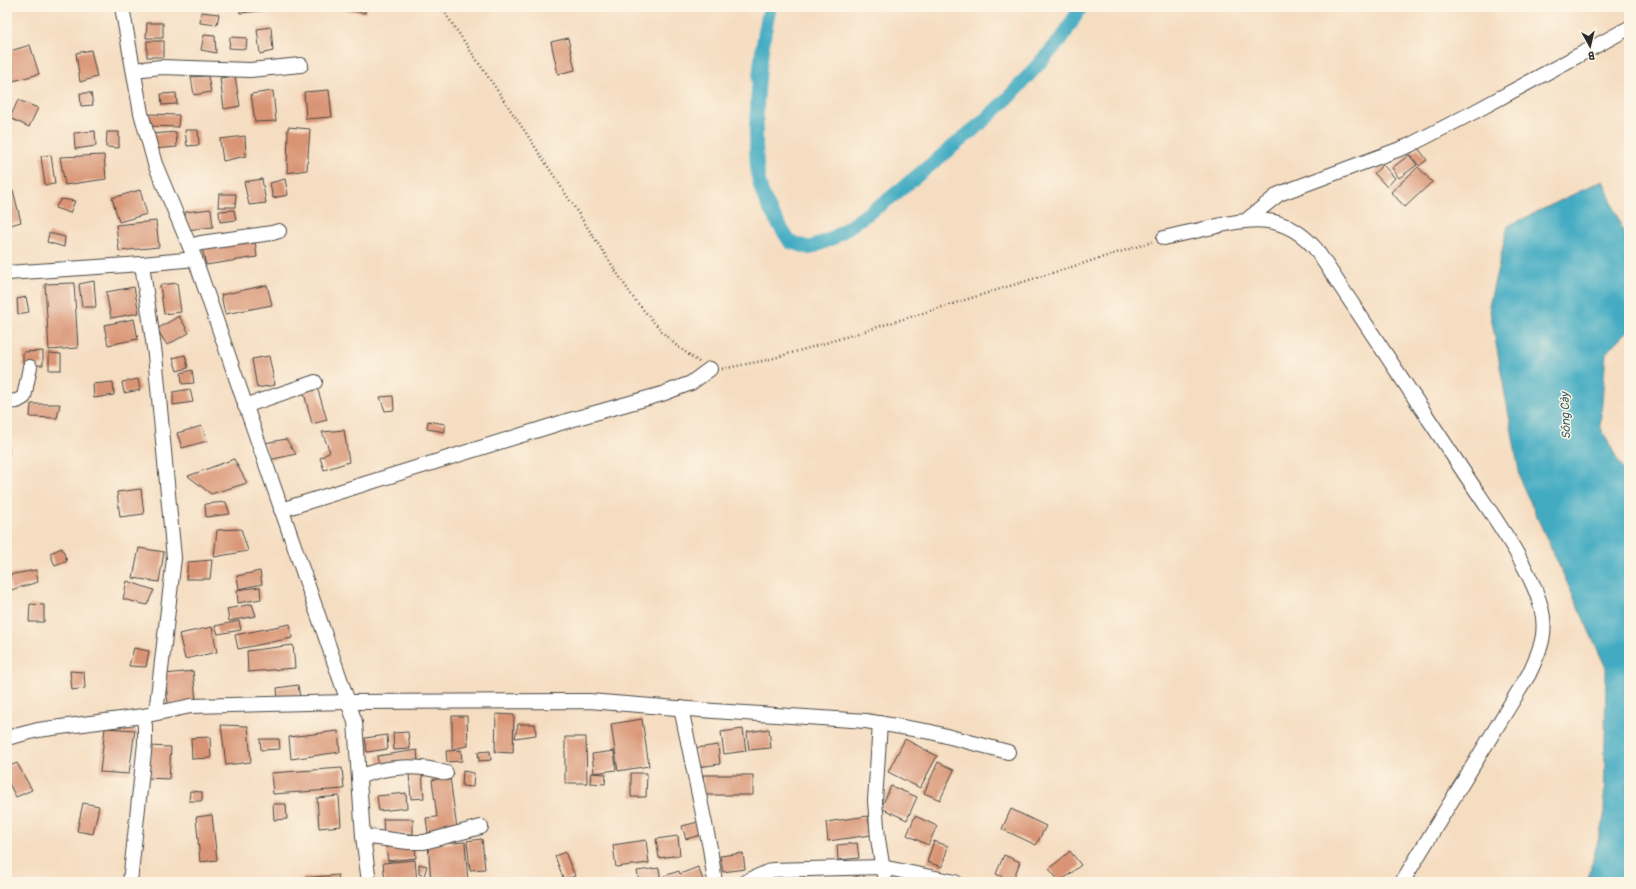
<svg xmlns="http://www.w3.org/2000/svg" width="1636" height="889" font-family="Pangolin,sans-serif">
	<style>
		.water { fill: #42abc2; stroke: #366b76 }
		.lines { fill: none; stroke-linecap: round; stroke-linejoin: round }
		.canal { stroke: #42abc2; stroke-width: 14 }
		.building { fill: #d99474 }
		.street-casing { stroke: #494642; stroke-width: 16 }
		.path { stroke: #494642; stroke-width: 2.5; stroke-dasharray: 1 3; stroke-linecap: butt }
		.street { stroke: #fff; stroke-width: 14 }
		.labels { text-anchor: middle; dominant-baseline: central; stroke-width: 3; stroke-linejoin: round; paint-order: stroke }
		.water-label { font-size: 12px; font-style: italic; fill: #345e67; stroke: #fcf5e5 }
	</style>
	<rect width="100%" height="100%" fill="#fcf5e5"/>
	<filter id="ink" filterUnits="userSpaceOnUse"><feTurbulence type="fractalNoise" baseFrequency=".025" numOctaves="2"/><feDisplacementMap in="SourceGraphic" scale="8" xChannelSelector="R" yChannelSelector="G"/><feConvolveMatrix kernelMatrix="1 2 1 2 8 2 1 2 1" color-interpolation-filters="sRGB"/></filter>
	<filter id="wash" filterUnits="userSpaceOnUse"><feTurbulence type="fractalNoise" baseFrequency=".012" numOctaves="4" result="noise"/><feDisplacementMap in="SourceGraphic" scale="16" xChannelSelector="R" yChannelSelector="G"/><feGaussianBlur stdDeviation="0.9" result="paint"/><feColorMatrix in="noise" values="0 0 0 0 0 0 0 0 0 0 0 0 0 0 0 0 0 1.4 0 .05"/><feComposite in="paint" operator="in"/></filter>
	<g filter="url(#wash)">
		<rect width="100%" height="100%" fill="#f5ddc1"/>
		<!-- water -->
		<path class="water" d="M1603 180 1629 246V330L1606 353 1600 426 1629 482V882H1587L1604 817 1606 668 1521 482 1489 305 1508 226Z"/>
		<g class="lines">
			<!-- canal -->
			<path class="canal" d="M770 7C760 49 757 91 756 134 756 151 756 176 762 192 768 210 780 226 790 242L810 248 833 238 889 199 979 125 1009 97 1062 38 1081 7"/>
		</g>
		<g id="blocks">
			<!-- building -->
			<g class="building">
				<path d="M239 7H269L270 10 240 13Z"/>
				<path d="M339 7H366L365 13 338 9Z"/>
				<path d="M201 12 219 14 217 25 200 23Z"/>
				<path d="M147 23H163V38H146Z"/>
				<path d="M271 27 273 51 260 54 257 29Z"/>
				<path d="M204 35 215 36 216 53 201 50Z"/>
				<path d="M230 37 247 38 246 49 229 48Z"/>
				<path d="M568 38 575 70 558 74 551 42Z"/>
				<rect x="147" y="41" width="17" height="16"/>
				<path d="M30 45 39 74 13 81 7 62V52Z"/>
				<path d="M91 50 97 77 80 82 76 53Z"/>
				<path d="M208 76 211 92 194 95 191 77Z"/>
				<path d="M235 76 240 106 224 109 220 78Z"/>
				<path d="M329 90 332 117 306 119 304 92Z"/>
				<path d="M273 91 276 121 255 122 251 94Z"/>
				<path d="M80 93H91L93 105 81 106Z"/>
				<path d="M176 93 177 104 162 105 161 94Z"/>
				<path d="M18 100 38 108 29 127 10 118Z"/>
				<path d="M149 114 179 115 178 127 148 126Z"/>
				<path d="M288 127 310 129 307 170 287 173Z"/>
				<path d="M185 130H198L199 145 187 146Z"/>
				<path d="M95 131 96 146 75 149 74 133Z"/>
				<path d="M107 132H119V148L106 147Z"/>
				<path d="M176 132 177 147 154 149 152 134Z"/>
				<path d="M245 136 246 156 223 161 220 139Z"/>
				<path d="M1418 148 1427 160 1419 166 1410 154Z"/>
				<path d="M51 155 55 184 45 185 41 156Z"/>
				<path d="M104 155 106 179 65 185 60 157Z"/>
				<path d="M1409 155 1417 165 1399 178 1392 168Z"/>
				<path d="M1383 165 1395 178 1387 187 1374 173Z"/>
				<path d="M1418 167 1432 182 1405 207 1391 192Z"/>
				<path d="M262 179 266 203 249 205 244 182Z"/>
				<path d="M285 179 288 195 273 198 270 183Z"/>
				<path d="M13 190 21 222 7 226V192Z"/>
				<path d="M140 190 147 214 119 222 112 198Z"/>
				<path d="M219 194H236L235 207H218Z"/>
				<path d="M61 199 75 201 70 213 55 208Z"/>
				<path d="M211 209 213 227 186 230 185 212Z"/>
				<path d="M234 210 236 220 220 222 219 211Z"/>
				<path d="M156 221 159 247 119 251 116 225Z"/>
				<path d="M49 233 65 237 64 247 47 242Z"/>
				<path d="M255 241 257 257 206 265 202 248Z"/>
				<path d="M94 281 96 307H82L79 284Z"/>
				<path d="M74 283 78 348 49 350 45 284Z"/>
				<path d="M177 283 181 312 164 314 160 285Z"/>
				<path d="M267 285 272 305 225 314 221 295Z"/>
				<path d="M134 287 139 313 111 318 106 292Z"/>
				<path d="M26 297 29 312 18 314 17 299Z"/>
				<path d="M179 316 189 333 167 345 157 329Z"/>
				<path d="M134 319 138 339 108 345 104 325Z"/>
				<path d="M43 351V365L23 366V352Z"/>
				<path d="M49 353 61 354V370H49Z"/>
				<path d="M185 355 188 368 177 371 173 358Z"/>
				<path d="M269 356 275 385 257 388 252 359Z"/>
				<path d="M192 370 194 383 182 384 181 373Z"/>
				<path d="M138 379 140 390 124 393 122 382Z"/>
				<path d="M113 382 114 395 94 398 93 384Z"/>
				<path d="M317 387 327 420 312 424 303 389Z"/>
				<path d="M190 389 193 402 173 405V392Z"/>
				<path d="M393 396 394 410 385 411 380 397Z"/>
				<path d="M31 404H60L57 418 30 417Z"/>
				<path d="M428 421 445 424V432L427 429Z"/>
				<path d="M202 426 207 441 182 448 177 433Z"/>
				<path d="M7 430H8L9 454H7Z"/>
				<path d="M344 430 349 462 324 470 320 458 330 452 322 432Z"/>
				<path d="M286 439 296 454 269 460 265 443Z"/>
				<path d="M234 459 247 483 211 494 188 476Z"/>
				<path d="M141 489 144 514 120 517 117 492Z"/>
				<path d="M226 502 230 514 206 517 205 504Z"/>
				<path d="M241 529 248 551 214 557 217 530Z"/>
				<path d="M62 548 67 561 55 566 50 553Z"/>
				<path d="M139 548 164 552 159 582 133 578Z"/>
				<path d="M212 560 210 579H186L188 562Z"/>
				<path d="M36 570 38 582 11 590 8 575Z"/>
				<path d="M260 571 262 584 239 589 237 576Z"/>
				<path d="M127 581 154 590 147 605 123 599Z"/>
				<path d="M260 587 261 599 238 603 237 590Z"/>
				<path d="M30 604 44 605V622H29Z"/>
				<path d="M252 604 256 616 229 621 227 609Z"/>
				<path d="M239 621 241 630 218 634 215 626Z"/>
				<path d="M290 624 292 638 238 649 235 635Z"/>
				<path d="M212 627 217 652 185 659 179 634Z"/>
				<path d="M293 645 295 668 248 672 247 651Z"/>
				<path d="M134 648 149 651 146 667 129 666Z"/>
				<path d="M70 671 84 672 85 688 72 690Z"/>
				<path d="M193 671 196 701 168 704 165 674Z"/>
				<path d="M298 685 300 697 278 699 277 688Z"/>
				<path d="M496 714 514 715 513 753 495 752Z"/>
				<path d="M452 716H467L468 746 452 749Z"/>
				<path d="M642 719 649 766 618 771 611 724Z"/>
				<path d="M518 724H535L536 735 515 738Z"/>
				<path d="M221 725 248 726 251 762 226 765Z"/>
				<path d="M105 728 135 730 129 774 100 772Z"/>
				<path d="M743 729 746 751 724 754 721 732Z"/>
				<path d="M769 729 771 748 749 750 747 732Z"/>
				<path d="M338 731 340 752 291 759 289 737Z"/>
				<path d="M408 732 410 749 394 750 393 733Z"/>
				<path d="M387 735 388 749 367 752 365 738Z"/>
				<path d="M210 737 211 758 192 759 191 738Z"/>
				<path d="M565 737H586L587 783H565Z"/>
				<path d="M260 739H279L280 749 261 750Z"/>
				<path d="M905 739 937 756 920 788 888 772Z"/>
				<path d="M718 745 720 764 698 767 696 748Z"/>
				<path d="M149 746 171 747 169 779 147 778Z"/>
				<path d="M417 750 418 762 379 768 377 756Z"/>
				<path d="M461 750 462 761 447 762 446 751Z"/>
				<path d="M490 751 491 760 479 761 478 752Z"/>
				<path d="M614 751 616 770 594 773 592 754Z"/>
				<path d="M938 762 954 770 940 800 924 793Z"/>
				<path d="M17 763 32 790 16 797 7 780V767Z"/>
				<path d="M342 768 344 789 273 794 271 773Z"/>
				<path d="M463 771 474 773 473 787 462 786Z"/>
				<path d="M422 773 424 798 411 799 409 774Z"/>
				<path d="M591 773 606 774 605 784 590 783Z"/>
				<path d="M631 773H647L646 797H631Z"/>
				<path d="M703 775H753V795H704Z"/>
				<path d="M450 777 457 829 428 833 426 818 437 817 432 780Z"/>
				<path d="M891 786 917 797 907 820 881 808Z"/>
				<path d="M190 791 202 792V801H189Z"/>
				<path d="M406 793 407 808 379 811 377 796Z"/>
				<path d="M339 796 341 826 319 828 317 798Z"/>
				<path d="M83 803 99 806 93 834 77 831Z"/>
				<path d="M273 804H286L287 819 274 820Z"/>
				<path d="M1011 809 1046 826 1036 845 1002 829Z"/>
				<path d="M212 815 217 860 200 862 196 817Z"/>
				<path d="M868 816 871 835 828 841 826 822Z"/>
				<path d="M915 816 937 826 928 845 907 835Z"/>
				<path d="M383 819H413V834H384Z"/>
				<path d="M698 822 701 835 686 839 682 826Z"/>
				<path d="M678 836 680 855 659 858 656 839Z"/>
				<path d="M482 839 485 869 470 870 467 841Z"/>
				<path d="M646 840 649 863 616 867 613 845Z"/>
				<path d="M934 841 948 846 942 867 927 862Z"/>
				<path d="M465 842 468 882H431L428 845Z"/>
				<path d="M857 843 859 858 838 860 837 845Z"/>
				<path d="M415 845 416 858 388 861 386 847Z"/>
				<path d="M1070 851 1081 865 1060 882 1049 869Z"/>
				<path d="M565 852 575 876 564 880 555 856Z"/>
				<path d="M743 853 745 869 723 872 720 856Z"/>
				<path d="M1004 855 1020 862 1012 882 996 874Z"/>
				<path d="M415 860 417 882H385L383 863Z"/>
				<path d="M419 864 427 866 424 876 419 874Z"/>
				<path d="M698 867 704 882H666L664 876 679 871 680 874Z"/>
				<path d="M659 868 661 882H639L637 871Z"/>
				<path d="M863 874 866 882H842Z"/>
				<path d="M338 875 339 882H302V878Z"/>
			</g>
		</g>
	</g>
	<g filter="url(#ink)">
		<use href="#blocks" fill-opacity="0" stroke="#494642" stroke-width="1"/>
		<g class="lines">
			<!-- street casing -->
			<g class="street-casing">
				<g id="street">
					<path d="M122 7 141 113 155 164 195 259 355 722 363 836 369 882"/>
					<path d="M134 70 161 67 250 70 301 65"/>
					<path d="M1248 219 1279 194 1408 146 1474 112 1629 28"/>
					<path d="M1164 238C1180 234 1196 231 1213 227 1253 217 1285 214 1315 248 1366 324 1416 400 1467 477 1491 513 1530 566 1541 607 1548 634 1540 650 1529 674L1402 882"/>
					<path d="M190 246 201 243 272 233 279 231"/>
					<path d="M142 264 155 355 174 558 156 713"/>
					<path d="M7 273 142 264 195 259"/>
					<path d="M7 402 17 401 24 397 30 367"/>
					<path d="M245 406 315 382"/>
					<path d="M281 510 570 420 662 394 691 383 710 369"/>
					<path d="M681 708 710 848 715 882"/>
					<path d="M880 723 875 801 878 839 885 882"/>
					<path d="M7 738 38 730 143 716 191 706 347 702 589 701 714 711 866 721 931 732 1008 752"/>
					<path d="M359 777C385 766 419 764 446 773"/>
					<path d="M363 836 408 842H424L481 827"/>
					<path d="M130 882 145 743V726L143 716"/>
					<path d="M745 882 772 870 882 867 955 882"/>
				</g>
			</g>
			<!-- path -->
			<g class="path">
				<path d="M441 7 526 133 634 299 666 336 677 346 699 362"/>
				<path d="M722 369 767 360 826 343 1152 242"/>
			</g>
			<!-- street -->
			<use href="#street" class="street"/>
		</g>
	</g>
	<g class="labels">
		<!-- water labels -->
		<g class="water-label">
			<text transform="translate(1566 416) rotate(-92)">Sông Cày</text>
		</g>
	</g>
	<!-- margin -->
	<rect width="1636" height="889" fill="none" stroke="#fcf5e5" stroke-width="24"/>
	<!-- north arrow -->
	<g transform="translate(1590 46) rotate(172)" stroke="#fcf5e5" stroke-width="3" paint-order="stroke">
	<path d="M0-3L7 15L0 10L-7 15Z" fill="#2b2b2b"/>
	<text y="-6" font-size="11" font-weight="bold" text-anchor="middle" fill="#2b2b2b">B</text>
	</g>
</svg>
